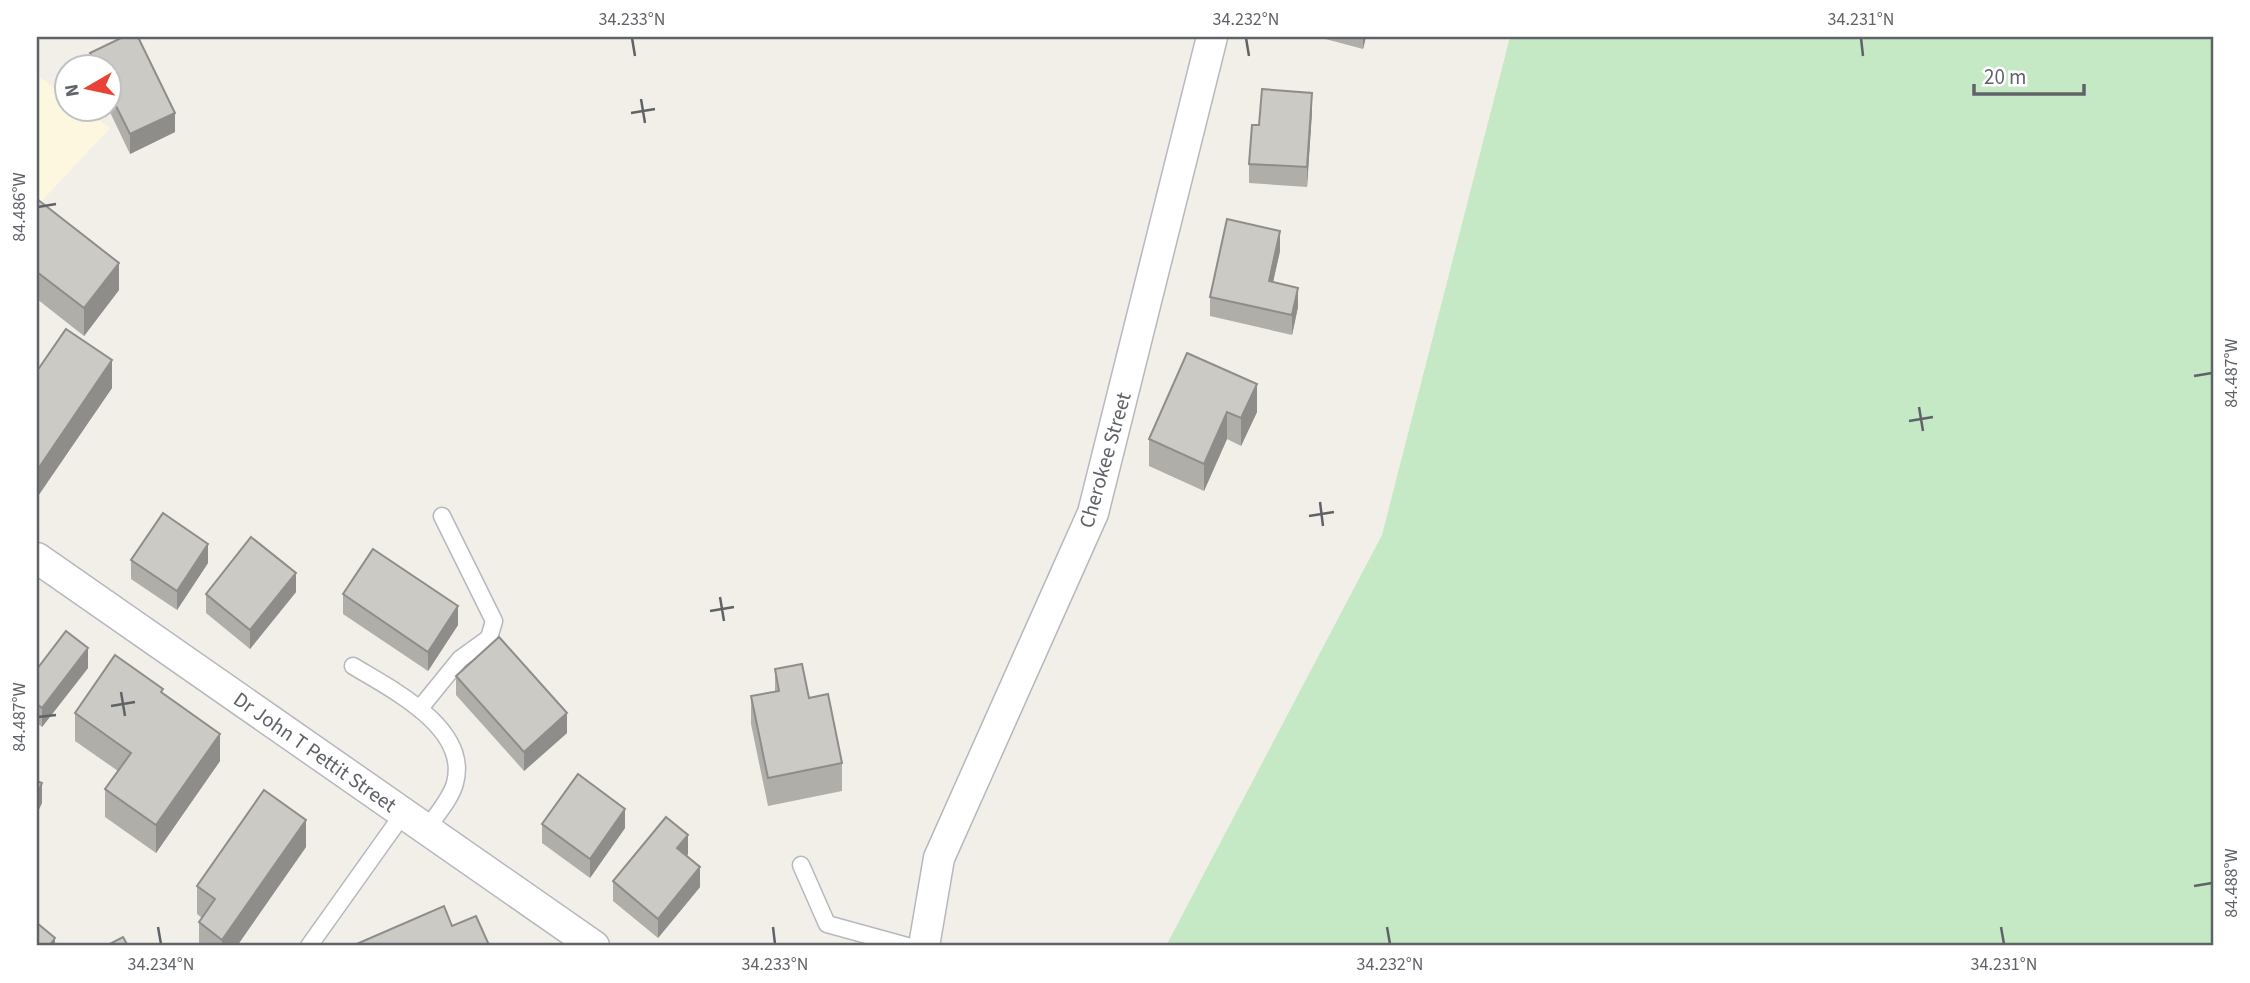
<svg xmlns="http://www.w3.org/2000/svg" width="2250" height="983" font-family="'Source Sans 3',sans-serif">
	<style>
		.commercial { fill: #fef7e0 }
		.green { fill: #c5e8c5 }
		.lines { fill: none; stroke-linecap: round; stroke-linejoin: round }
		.service-casing { stroke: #b5b8bc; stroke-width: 19 }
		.minor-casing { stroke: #b5b8bc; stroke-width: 33 }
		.service { stroke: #fff; stroke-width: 16 }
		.minor { stroke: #fff; stroke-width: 30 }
		.wall { fill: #afaea9 }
		.shaded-wall { fill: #8f8d8a }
		.building { fill: #cccac5; stroke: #8f8d8a; stroke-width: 2 }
		.ticks { fill: none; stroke: #5f6368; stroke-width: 2.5 }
		.labels { text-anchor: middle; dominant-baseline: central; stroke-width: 5; stroke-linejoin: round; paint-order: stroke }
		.street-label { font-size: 21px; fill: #5f6368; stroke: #fff }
		.neatline { fill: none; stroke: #5f6368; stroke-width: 2.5 }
		.ticks-label { font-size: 18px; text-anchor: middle; fill: #5f6368 }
	</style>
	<rect width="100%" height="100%" fill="#f1efe8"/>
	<!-- commercial -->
	<path class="commercial" d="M37 75 66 97V108L83 109 110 128 37 206Z"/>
	<!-- green -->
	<path class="green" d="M1510 37H2213V946H1166L1382 535Z"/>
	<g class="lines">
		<!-- service casing -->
		<g class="service-casing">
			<g id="service">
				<path d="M353 666C391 689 470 728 455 783 451 799 435 816 427 829"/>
				<path d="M421 707 460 659 489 638 494 621 442 516"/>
				<path d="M801 865 827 924 907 946"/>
				<path d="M309 946 403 814"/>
			</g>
		</g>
		<!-- minor casing -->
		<g class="minor-casing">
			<g id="minor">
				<path d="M37 558 594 946"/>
				<path d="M924 946 939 858 1093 513 1212 37"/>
			</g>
		</g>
		<!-- service -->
		<use href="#service" class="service"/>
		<!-- minor -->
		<use href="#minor" class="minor"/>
	</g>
	<!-- wall -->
	<g class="wall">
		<path d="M123 37H138L175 113V132L130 154 108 108V66H90V53Z"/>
		<path d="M1318 37H1366L1363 49Z"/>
		<path d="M1312 112 1307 187 1249 183V164L1259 125Z"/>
		<path d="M37 199 119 290 84 336 37 299Z"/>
		<path d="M1280 251 1273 282 1298 307 1292 335 1210 316V297Z"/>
		<path d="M1187 353 1257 412 1241 446 1227 439 1204 491 1149 466V439Z"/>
		<path d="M37 371 112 388 38 496H37Z"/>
		<path d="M131 560 208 563 177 610 131 579Z"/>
		<path d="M296 592 250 649 206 613V594Z"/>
		<path d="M343 594 458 625 428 671 343 614Z"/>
		<path d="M88 668 42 727 37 723V669Z"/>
		<path d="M775 669 809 698 842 763V791L768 806 751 724V696L775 692Z"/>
		<path d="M456 676 567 733 524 771 456 695Z"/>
		<path d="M163 693 220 761 156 853 105 817V789L118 771 75 741V713Z"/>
		<path d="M542 824 625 828 590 878 542 843Z"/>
		<path d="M306 847 237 946H199V922L202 918 197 914V886Z"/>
		<path d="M688 854 687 856 700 887 658 938 613 901V881Z"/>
	</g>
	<!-- shaded-wall -->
	<g class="shaded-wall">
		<path d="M1363 37H1366L1363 49Z"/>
		<path d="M1312 93V112L1307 187V167Z"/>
		<path d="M175 113V132L130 154V134Z"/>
		<path d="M1280 231V251L1269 300V281Z"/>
		<path d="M119 263V290L84 336V308Z"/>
		<path d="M1298 288V307L1292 335V315Z"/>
		<path d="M112 360V388L38 496V469Z"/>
		<path d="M1257 384V412L1241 446V418Z"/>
		<path d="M1227 412V439L1204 491V464Z"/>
		<path d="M208 544V563L177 610V591Z"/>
		<path d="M296 573V592L250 649V630Z"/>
		<path d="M458 606V625L428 671V652Z"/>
		<path d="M88 648V668L42 727V708Z"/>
		<path d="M567 713V733L524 771V752Z"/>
		<path d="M220 734V761L156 853V825Z"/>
		<path d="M42 783V803L37 814V795Z"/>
		<path d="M625 809V828L590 878V859Z"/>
		<path d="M306 820V847L237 946H222V940Z"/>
		<path d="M688 835V854L677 867V848Z"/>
		<path d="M700 867V887L658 938V919Z"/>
		<path d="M55 938V946H49Z"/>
	</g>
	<!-- building -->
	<g class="building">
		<path d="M123 37H138L175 113 130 134 108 90V66H97L90 53Z"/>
		<path d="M1262 89 1312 93 1307 167 1249 164 1252 125H1259Z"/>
		<path d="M37 199 119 263 84 308 37 272Z"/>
		<path d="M1227 219 1280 231 1269 281 1298 288 1292 315 1210 297Z"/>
		<path d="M66 329 112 360 38 469 37 468V371Z"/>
		<path d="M1187 353 1257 384 1241 418 1227 412 1204 464 1149 439Z"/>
		<path d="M163 513 208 544 177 591 131 560Z"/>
		<path d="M251 537 296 573 250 630 206 594Z"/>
		<path d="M373 549 458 606 428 652 343 594Z"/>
		<path d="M66 631 88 648 42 708 37 704V669Z"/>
		<path d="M499 637 567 713 524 752 456 676Z"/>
		<path d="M115 655 163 689 161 692 220 734 156 825 105 789 131 753 75 713Z"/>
		<path d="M802 664 809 698 828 694 842 763 768 778 751 696 779 691 775 669Z"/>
		<path d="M578 774 625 809 590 859 542 824Z"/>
		<path d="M37 781 42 783 37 795Z"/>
		<path d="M264 790 306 820 222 940 199 922 215 899 197 886Z"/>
		<path d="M666 817 688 835 677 848 700 867 658 919 613 881Z"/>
		<path d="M444 906 452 926 476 916 489 945 352 946Z"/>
		<path d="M37 923 55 938 49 946H37Z"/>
		<path d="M123 937 128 946H106Z"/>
	</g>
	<!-- ticks -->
	<path class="ticks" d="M632 38 635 56M1246 38 1249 56M1861 38 1863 56M641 99 645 123M631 113 655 109M38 207 56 204M2194 376 2212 373M1919 407 1923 431M1909 421 1933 417M1320 502 1323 526M1309 516 1334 512M720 597 724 621M710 611 734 607M121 692 125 716M111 706 135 702M38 717 56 715M2194 886 2212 883M158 927 161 944M773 927 775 944M1387 927 1390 944M2001 927 2004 944"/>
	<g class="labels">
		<!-- street labels -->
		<g class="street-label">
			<text transform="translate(1105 460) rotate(-74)">Cherokee Street</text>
			<text transform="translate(315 752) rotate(35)">Dr John T Pettit Street</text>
		</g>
	</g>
	<!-- border -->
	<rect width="2250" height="983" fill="none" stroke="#ffffff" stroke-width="77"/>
	<!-- north arrow -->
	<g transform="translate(88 88) rotate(261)"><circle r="33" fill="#ffffff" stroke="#bfc1c3" stroke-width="2"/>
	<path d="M0-5L12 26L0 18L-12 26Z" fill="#ea4335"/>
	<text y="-10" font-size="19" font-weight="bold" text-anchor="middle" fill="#5f6368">N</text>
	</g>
	<!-- scale -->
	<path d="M1974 84v10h110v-10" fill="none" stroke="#5f6368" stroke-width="3.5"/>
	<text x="1984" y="84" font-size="21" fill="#5f6368" stroke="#ffffff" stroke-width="5" paint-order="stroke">20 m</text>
	<rect x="38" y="38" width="2174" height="906" class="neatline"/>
	<g class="ticks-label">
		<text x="632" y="25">34.233°N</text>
		<text x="1246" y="25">34.232°N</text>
		<text x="1861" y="25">34.231°N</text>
		<text transform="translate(19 207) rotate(-90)" y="6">84.486°W</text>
		<text transform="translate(2231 373) rotate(-90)" y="6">84.487°W</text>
		<text transform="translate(19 717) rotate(-90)" y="6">84.487°W</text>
		<text transform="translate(2231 883) rotate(-90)" y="6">84.488°W</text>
		<text x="161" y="970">34.234°N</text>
		<text x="775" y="970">34.233°N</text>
		<text x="1390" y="970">34.232°N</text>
		<text x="2004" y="970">34.231°N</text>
	</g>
</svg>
